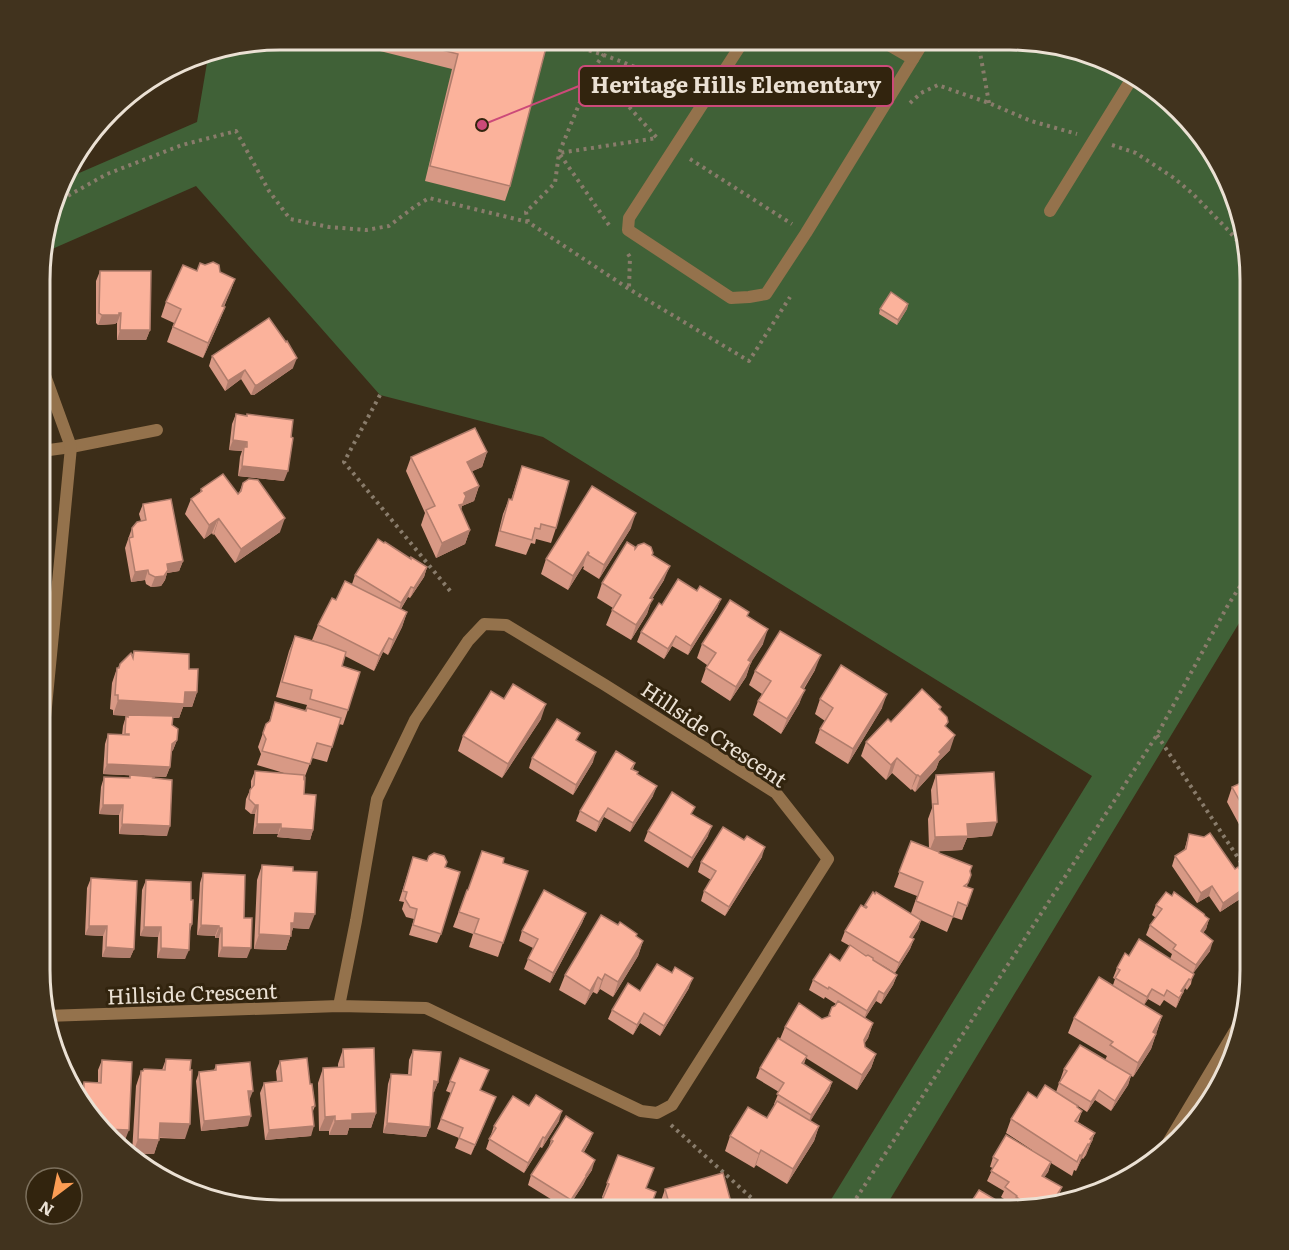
<svg xmlns="http://www.w3.org/2000/svg" width="1289" height="1250" font-family="Literata,serif">
	<style>
		.green { fill: #406137 }
		.lines { fill: none; stroke-linecap: round; stroke-linejoin: round }
		.path { stroke: #897c6b; stroke-width: 4; stroke-dasharray: 3 4.5; stroke-linecap: butt }
		.lane { stroke: #94724c; stroke-width: 12 }
		.street { stroke: #94724c; stroke-width: 12 }
		.wall { fill: #d89985 }
		.shaded-wall { fill: #b07d6c }
		.building { fill: #fbb29b; stroke: #b07d6c; stroke-width: 1.5 }
		.labels { text-anchor: middle; dominant-baseline: central; stroke-width: 6; stroke-linejoin: round; paint-order: stroke }
		.street-label { font-size: 21px; fill: #ebe1d4; stroke: #32240e }
		.rim { fill: none; stroke: #ebe1d4; stroke-width: 3 }
		.leader { fill: none; stroke: #cc4a79; stroke-width: 2 }
		.callout-dot { fill: #cc4a79; stroke: #32240e; stroke-width: 2 }
		.callout { fill: #32240e; stroke: #cc4a79; stroke-width: 2 }
		.callout-label { font-size: 22px; text-anchor: middle; font-weight: bold; fill: #ebe1d4 }
	</style>
	<rect width="100%" height="100%" fill="#3c2d18"/>
	<!-- green -->
	<path class="green" d="M280 39 1040 41 1109 64 1143 83 1200 133 1232 188 1250 264V605L883 1211H824L1092 776 543 437 380 395 196 186 43 253 44 233 63 180 197 122 209 51Z"/>
	<g class="lines">
		<!-- path -->
		<g class="path">
			<path d="M553 40 604 55 690 88"/>
			<path d="M691 40 717 43 719 42"/>
			<path d="M978 41 989 103"/>
			<path d="M594 68 658 139"/>
			<path d="M910 103 921 93 938 85 989 103 1031 121 1077 134"/>
			<path d="M1112 145 1136 153 1174 178 1193 194 1228 230 1247 252"/>
			<path d="M690 159 792 224"/>
			<path d="M55 203 107 174 182 145 236 131 269 191 290 219 329 227 366 230 389 226 414 207 429 198 528 222 629 289 749 361 790 297"/>
			<path d="M528 222 526 212 555 183 559 153 594 68 614 40"/>
			<path d="M609 225 559 153 657 138"/>
			<path d="M628 254 630 257 629 288"/>
			<path d="M380 395 344 462 451 592"/>
			<path d="M1157 735 1250 876"/>
			<path d="M671 1125 766 1211"/>
			<path d="M848 1211 1157 735 1228 605 1250 571"/>
		</g>
		<!-- lane -->
		<g class="lane">
			<path d="M744 40 629 218 628 230 731 298 749 297 766 294 806 233 924 41"/>
			<path d="M882 41 913 59"/>
			<path d="M1050 211 1134 75"/>
		</g>
		<!-- street -->
		<g class="street">
			<path d="M42 451 71 447 157 430"/>
			<path d="M41 759 71 447 43 370"/>
			<path d="M46 1016 339 1006 426 1008 641 1111 657 1113 672 1105 828 859 776 793 605 685 506 625 484 624 468 641 415 720 377 799 356 921 339 1006"/>
			<path d="M1160 1156 1239 1024"/>
		</g>
	</g>
	<!-- wall -->
	<g class="wall">
		<path d="M345 39 548 40 510 186 505 201 425 181 452 69 344 42Z"/>
		<path d="M139 88 134 99 127 95Z"/>
		<path d="M100 271 150 330 146 340H117V323H116L115 324 98 325 96 323V281Z"/>
		<path d="M197 271 220 272 235 279 224 307H225L219 322 203 358 167 342 174 323 161 317 166 302Z"/>
		<path d="M908 304 907 309 897 325 879 314 880 309Z"/>
		<path d="M212 356 293 368 254 395H251L241 379 225 391 209 366Z"/>
		<path d="M236 414 284 481 238 476 240 457 242 451 229 450 232 424Z"/>
		<path d="M487 452 482 467 472 471 479 486 474 501 462 506 461 510 470 530 465 544 436 558 421 525 425 513 406 471 411 457Z"/>
		<path d="M522 466 556 528 551 543 536 539 535 544 531 543 526 555 495 546 503 514 509 499 511 500Z"/>
		<path d="M243 483 280 532 235 563 214 534 213 535 212 533 204 539 185 514 191 499 200 492 201 489 238 494 239 493Z"/>
		<path d="M143 504 183 561 179 571 167 573 165 580 161 586 151 587 146 584 145 580 131 582 125 548 132 528 141 521 139 514Z"/>
		<path d="M631 528 599 579 583 569 584 567 583 566 568 590 541 574 546 559Z"/>
		<path d="M635 549 652 555 664 580 652 599 647 614 631 640 606 625 613 608 597 598 602 583Z"/>
		<path d="M411 559 427 567 424 577 410 598 408 597 401 609 407 612 402 627 388 655 383 652 374 671 345 656 342 666 348 710 343 725 339 724 327 762 312 758 304 779V794L313 830 310 840 277 837 278 834H253L255 814H251L245 809 246 799 251 788V781L255 771 284 773 257 765 261 754 258 747 266 724 269 722 275 702 305 711 307 705 276 697 289 651 295 636 317 642 312 640 318 625 336 600 352 584 355 575Z"/>
		<path d="M697 591 721 599 717 608 688 655 672 646 664 659 637 642 641 632 662 605Z"/>
		<path d="M747 616 763 644 751 662 746 677 730 701 701 682 707 665 697 658 702 644Z"/>
		<path d="M134 651 189 669 197 692 192 707H183L179 718H172V725L177 740 173 750 171 752 170 767 166 777 103 774 105 744 108 734 122 735 123 726 126 716H128L113 715V710L110 709 112 683 117 668H118L120 664 132 655Z"/>
		<path d="M815 670 804 689 799 704 781 734 753 715 758 701 762 694 749 685 755 671Z"/>
		<path d="M504 699 541 719 502 778 458 751 463 736Z"/>
		<path d="M820 699 882 708 848 764 815 743 820 729 825 721 815 714Z"/>
		<path d="M941 707 940 710 946 727 950 750 939 761 936 769 915 792 912 789 911 790 892 773 886 780 861 756 866 742 891 722Z"/>
		<path d="M578 741 593 762 573 795 529 768 532 758Z"/>
		<path d="M635 763 633 769 653 796 630 832 604 817 596 832 576 821 580 811Z"/>
		<path d="M130 775 153 778 167 836 119 834V815L99 814 101 787 104 777 129 778Z"/>
		<path d="M936 775 992 836 967 838 962 850 939 851V853L970 872 967 887 973 889 962 920 953 917 947 932 921 920 918 929 912 938 914 939 910 949 895 973 879 963 897 975 893 985 881 1004 876 1001 865 1018 873 1023 868 1038 864 1044 865 1047 876 1054 871 1068 857 1090 806 1058 804 1064 832 1082 829 1091 810 1121 819 1126 814 1141 787 1184 756 1165 754 1168 725 1151 730 1136 767 1118 775 1105 774 1104 779 1092 756 1078 760 1068 780 1039 785 1027 828 1017 832 1007 836 1004 825 997 824 999 809 990 813 980 840 961 850 946 841 941 845 931 865 905 911 913 917 896 894 887 911 841 929 848 928 819 932 808 931 790Z"/>
		<path d="M1250 779V851L1246 845 1248 841 1227 802 1232 787Z"/>
		<path d="M693 814 708 836 688 868 644 841 648 831Z"/>
		<path d="M1189 834 1235 869 1250 884 1246 895 1220 912 1209 896 1197 903 1172 866 1175 856 1184 851Z"/>
		<path d="M413 857 445 867 441 934 437 943 409 935 414 919 406 917 402 909 404 902 399 901Z"/>
		<path d="M762 857 725 916 701 901 704 891 711 880 698 872 701 862Z"/>
		<path d="M503 863 528 871 498 957 469 947 473 934 453 927 467 890H468Z"/>
		<path d="M262 865 293 871 309 929 293 928 286 950 254 949 257 880Z"/>
		<path d="M203 873 244 918 247 958 218 957 219 938H215V936L197 935 200 883Z"/>
		<path d="M91 878 134 949 130 958 102 957 103 936 85 935 87 888Z"/>
		<path d="M146 880 191 900 192 924 190 931 185 959 157 958 158 937 140 936 142 890Z"/>
		<path d="M1156 905 1205 916 1209 919 1206 929 1203 933 1210 951 1193 973 1191 984 1187 990 1185 988 1176 1008 1164 1000 1160 1006 1148 999 1144 1005 1162 1016 1151 1049 1133 1077 1131 1076 1128 1085 1111 1111 1095 1100 1087 1112 1078 1106 1077 1108 1082 1111 1078 1122 1095 1133 1086 1155 1083 1159 1082 1158 1076 1171 1074 1170 1072 1176 1051 1163 1048 1172 1044 1177 1062 1187 1058 1197 1054 1204 1025 1210H1018L1013 1207V1205L1001 1197 1004 1191 987 1181 993 1168 990 1167 993 1157 1032 1150 1006 1133 1011 1119 1037 1098 1056 1092 1064 1069 1105 1060 1107 1056 1068 1033 1074 1018 1113 985 1115 979 1113 978 1117 968 1129 956 1170 959 1172 954 1146 935 1150 925 1156 918 1152 915Z"/>
		<path d="M586 913 582 923 550 983 524 969 528 959 533 948 519 941 522 931Z"/>
		<path d="M636 936 643 941 638 956 613 997 600 989 597 994 593 992 585 1005 559 990 565 975Z"/>
		<path d="M689 988 660 1036 640 1023 633 1035 608 1019 612 1010 640 991Z"/>
		<path d="M343 1049 376 1113 371 1128H349L347 1135H329V1131H319L318 1083 323 1068H338V1064Z"/>
		<path d="M413 1050 438 1082 434 1092H433L430 1127 426 1137 383 1133 388 1084 391 1074 408 1075 409 1060Z"/>
		<path d="M166 1059 185 1139 159 1138 154 1154H134L132 1153 136 1086 141 1071 162 1070Z"/>
		<path d="M102 1060 125 1140 89 1117 80 1100V1092L84 1082H98V1070Z"/>
		<path d="M280 1061 310 1084 315 1106 313 1111 311 1136 265 1140 260 1093 264 1083 277 1082 276 1071Z"/>
		<path d="M216 1065 249 1100 248 1126 201 1131 196 1081 199 1072 214 1070Z"/>
		<path d="M450 1081 480 1090 496 1097 471 1155 455 1148 459 1138 437 1129 451 1093 446 1091Z"/>
		<path d="M529 1106 559 1121 542 1148 540 1147 524 1173 486 1149 494 1126Z"/>
		<path d="M593 1133 589 1143 584 1152 592 1170 586 1179 583 1185 567 1209 528 1185 531 1175 548 1149 551 1140Z"/>
		<path d="M618 1155 654 1168 603 1198 602 1197Z"/>
		<path d="M665 1189 732 1206 730 1210H662L660 1204Z"/>
	</g>
	<!-- shaded-wall -->
	<g class="shaded-wall">
		<path d="M235 279 230 293 217 321 222 306Z"/>
		<path d="M908 304 907 309 897 325 898 320Z"/>
		<path d="M225 307 219 322 203 358 208 343Z"/>
		<path d="M121 313 117 323H116L115 324 98 325 102 315Z"/>
		<path d="M120 330H150L146 340H117Z"/>
		<path d="M297 358 293 368 254 395H251L255 385Z"/>
		<path d="M245 370 241 379 225 391 228 381Z"/>
		<path d="M233 440 247 442 244 452V447L242 451 229 450Z"/>
		<path d="M487 452 482 467 462 476 467 462Z"/>
		<path d="M242 466 288 471 284 481 238 476Z"/>
		<path d="M479 486 474 501 462 506 458 518 454 520 464 493Z"/>
		<path d="M636 513 631 528 599 579 604 565Z"/>
		<path d="M285 518 280 532 235 563 241 549Z"/>
		<path d="M218 519 212 533 204 539 209 525Z"/>
		<path d="M219 519 214 534 213 535 218 520Z"/>
		<path d="M470 530 465 544 436 558 442 543Z"/>
		<path d="M588 552 583 566 568 590 573 576Z"/>
		<path d="M183 561 179 571 167 573 165 580 161 586 151 587 155 577 167 564Z"/>
		<path d="M670 566 664 580 652 599 647 614 631 640 636 625 650 598Z"/>
		<path d="M427 567 424 577 410 598 414 588Z"/>
		<path d="M148 570 145 580 131 582 135 572Z"/>
		<path d="M411 587 408 597 398 613 401 603Z"/>
		<path d="M721 599 717 608 688 655 691 646Z"/>
		<path d="M407 612 402 627 388 655 393 640Z"/>
		<path d="M768 629 763 644 743 675 748 660Z"/>
		<path d="M676 636 672 646 664 659 668 649Z"/>
		<path d="M389 638 383 652 374 671 379 656Z"/>
		<path d="M821 655 815 670 795 702 801 687Z"/>
		<path d="M751 662 746 677 730 701 736 687Z"/>
		<path d="M805 690 799 704 781 734 787 719Z"/>
		<path d="M185 692H197L192 707H183L179 718 113 715 118 700Z"/>
		<path d="M887 694 882 708 848 764 853 749Z"/>
		<path d="M546 704 541 719 502 778 508 764Z"/>
		<path d="M955 735 950 750 939 761 936 769 915 792 920 777 939 752Z"/>
		<path d="M177 740 173 750 168 754 172 744Z"/>
		<path d="M596 752 593 762 573 795 576 785Z"/>
		<path d="M897 758 892 773 886 780 891 765Z"/>
		<path d="M107 764 170 767 166 777 103 774Z"/>
		<path d="M916 775H918L911 790Z"/>
		<path d="M657 786 653 796 630 832 633 823Z"/>
		<path d="M103 805H123L119 815 99 814Z"/>
		<path d="M255 805H258L255 814H251Z"/>
		<path d="M608 808 604 817 596 832 599 822Z"/>
		<path d="M997 822 992 836 967 838 962 850 929 852 935 837 967 824Z"/>
		<path d="M122 824 170 826 167 836 119 834Z"/>
		<path d="M257 824H281L278 834H253Z"/>
		<path d="M712 826 708 836 688 868 692 858Z"/>
		<path d="M281 828 313 830 310 840 277 837Z"/>
		<path d="M765 847 762 857 725 916 729 907Z"/>
		<path d="M1250 885 1246 895 1220 912 1223 903Z"/>
		<path d="M1212 886 1209 896 1197 903 1201 893Z"/>
		<path d="M295 913 315 914 309 929 293 928 286 950 254 949 259 934Z"/>
		<path d="M586 913 582 923 550 983 553 973Z"/>
		<path d="M1209 919 1206 929 1197 941 1201 931Z"/>
		<path d="M921 920 918 929 907 947 910 937Z"/>
		<path d="M201 925 219 926 215 936 197 935Z"/>
		<path d="M89 926H107L103 936 85 935Z"/>
		<path d="M144 927H161L158 937 140 936Z"/>
		<path d="M219 928H222L219 938H215Z"/>
		<path d="M914 939 910 949 895 973 899 963Z"/>
		<path d="M643 941 638 956 613 997 618 982Z"/>
		<path d="M1213 941 1210 951 1192 975 1196 965Z"/>
		<path d="M106 947 134 949 130 958 102 957Z"/>
		<path d="M222 947 251 948 247 958 218 957Z"/>
		<path d="M161 948 189 950 185 959 157 958Z"/>
		<path d="M605 974 600 989 597 994 602 980Z"/>
		<path d="M897 975 893 985 881 1004 884 994Z"/>
		<path d="M598 977 593 992 585 1005 590 991Z"/>
		<path d="M693 978 689 988 660 1036 664 1026Z"/>
		<path d="M1189 979 1185 988 1176 1008 1181 991Z"/>
		<path d="M1152 989 1148 999 1143 1007 1147 997Z"/>
		<path d="M879 991 876 1001 863 1021 867 1011Z"/>
		<path d="M644 1013 640 1023 633 1035 637 1025Z"/>
		<path d="M1162 1016 1157 1031 1148 1047 1153 1032Z"/>
		<path d="M873 1023 868 1038 858 1054 864 1040Z"/>
		<path d="M1156 1034 1151 1049 1133 1077 1138 1063Z"/>
		<path d="M876 1054 871 1068 857 1090 862 1075Z"/>
		<path d="M1131 1075 1128 1085 1111 1111 1115 1101Z"/>
		<path d="M434 1081 438 1082 434 1092 430 1091Z"/>
		<path d="M832 1082 829 1091 808 1125 811 1115Z"/>
		<path d="M1099 1090 1095 1100 1087 1112 1091 1102Z"/>
		<path d="M248 1091H253L249 1101Z"/>
		<path d="M496 1097 492 1107 471 1155 475 1145Z"/>
		<path d="M562 1111 559 1121 542 1148 545 1138Z"/>
		<path d="M376 1113 371 1128H349L347 1135H329L335 1121 352 1114Z"/>
		<path d="M251 1116 248 1126 201 1131 204 1121Z"/>
		<path d="M335 1116 329 1131H319L325 1117Z"/>
		<path d="M160 1123 190 1124 185 1139 154 1137Z"/>
		<path d="M387 1123 430 1127 426 1137 383 1133Z"/>
		<path d="M314 1126 311 1136 265 1140 269 1130Z"/>
		<path d="M819 1126 814 1141 787 1184 793 1169Z"/>
		<path d="M104 1129 129 1130 125 1140H116Z"/>
		<path d="M593 1133 589 1143 578 1161 582 1151Z"/>
		<path d="M1095 1133 1089 1148 1083 1159 1089 1145 1090 1139Z"/>
		<path d="M543 1137 540 1147 524 1173 528 1163Z"/>
		<path d="M138 1139 159 1140 154 1154H134L133 1153Z"/>
		<path d="M1088 1144 1082 1158 1076 1171 1081 1156Z"/>
		<path d="M761 1150 756 1165 754 1168 759 1154Z"/>
		<path d="M595 1160 592 1170 586 1179 583 1185 567 1209 571 1200Z"/>
		<path d="M1051 1162 1048 1172 1039 1185 1042 1176Z"/>
		<path d="M1062 1187 1058 1197 1054 1204H1051Z"/>
		<path d="M732 1206 730 1210H719L720 1209Z"/>
	</g>
	<!-- building -->
	<g class="building">
		<path d="M398 39 548 40 510 186 430 166 458 54Z"/>
		<path d="M213 262 219 265 220 272 235 279 222 306 225 307 208 343 173 327 181 309 166 302 183 265 197 271 200 263 205 265Z"/>
		<path d="M100 271H151L150 330H120L121 313H119V315H102L99 313Z"/>
		<path d="M891 292 908 304 898 320 880 309Z"/>
		<path d="M269 318 286 342 287 341 297 358 257 385H255L245 370 228 381 212 356Z"/>
		<path d="M236 414 247 416V414L293 420 291 437 293 438 288 471 242 466 244 447H247V442L233 440Z"/>
		<path d="M475 428 487 452 467 462 479 486 464 493 466 496 463 504 459 505 470 530 442 543 426 510 435 506 411 457Z"/>
		<path d="M522 466 569 481 556 528 541 524 540 529 535 528 532 540 500 531 509 499 512 500Z"/>
		<path d="M223 474 238 494 241 491 243 483 249 479 258 480 285 518 241 549 219 519 218 520V519L209 525 191 499 202 491 201 489Z"/>
		<path d="M592 486 636 513 604 565 588 555 589 553 588 552 573 576 546 559Z"/>
		<path d="M171 499 183 561 167 564 168 570 164 576 155 577 149 574 148 570 135 572 129 538 133 537 132 528 137 522 146 520 143 504Z"/>
		<path d="M378 539 384 543 385 542 411 559V557L427 567 414 588 411 587 401 603 355 575Z"/>
		<path d="M627 542 635 547V549L638 545 644 543 651 547 653 553 652 555 670 566 650 598 653 599 636 625 612 610 621 595 602 583Z"/>
		<path d="M678 579 697 591 700 586 721 599 691 646 676 636 668 649 641 632 659 603 662 605Z"/>
		<path d="M345 581 407 612 393 640 389 638 379 656 318 625 332 598 336 600Z"/>
		<path d="M730 600 749 612 747 616 768 629 748 660 751 662 736 687 706 668 716 653 702 644Z"/>
		<path d="M780 631 821 655 801 687 805 690 787 719 758 701 771 681 755 671Z"/>
		<path d="M295 636 327 645 346 652 342 666 360 672 348 710 310 699 312 690 282 682Z"/>
		<path d="M134 651 189 654V669H198L197 692H185L184 704 118 700V695H115L117 668H119L120 664 131 653 133 658Z"/>
		<path d="M841 665 887 694 853 749 820 729 833 708 820 699Z"/>
		<path d="M513 684 546 704 508 764 463 736 491 691 504 699Z"/>
		<path d="M922 689 941 707 939 709 947 717 948 722 945 726 955 735 939 752 941 754 920 777 918 775H916L897 758 891 765 866 742 888 719 891 722Z"/>
		<path d="M275 702 306 711 307 708 341 718 332 747 317 743 310 764 262 751 266 739 263 733 266 724 270 721Z"/>
		<path d="M128 715 173 716 172 725 178 729 177 740 172 744 170 767 107 764 108 734 129 735V734H125L126 716 128 717Z"/>
		<path d="M557 719 580 733 576 740 596 752 576 785 532 758Z"/>
		<path d="M616 751 635 763 631 769 638 772 637 774 657 786 633 823 608 808 599 822 580 811Z"/>
		<path d="M255 771 304 775V779L305 778 304 794 316 795 313 830 281 828V824H257L258 805H255L249 799 250 790 254 785Z"/>
		<path d="M994 772 997 822 967 824 968 836 935 837 933 804H938L936 775Z"/>
		<path d="M130 775 154 777 153 778 172 780 170 826 122 824 123 805H103L104 777 130 778Z"/>
		<path d="M1250 779V819L1232 787Z"/>
		<path d="M672 792 695 807 691 814 712 826 692 858 648 831Z"/>
		<path d="M723 827 744 840 747 836 765 847 729 907 704 891 716 871 701 862Z"/>
		<path d="M1210 833 1235 869 1238 867 1250 884 1223 903 1212 886 1201 893 1175 856 1186 849 1189 834 1204 837Z"/>
		<path d="M911 841 939 852V853L972 866 970 871 971 875 968 883 964 886 973 889 967 906 958 902 953 917 916 901 923 882 899 872Z"/>
		<path d="M482 851 504 858 503 863 528 871 503 943 474 933 479 919 459 912 467 890H468Z"/>
		<path d="M434 853 444 856 447 862 445 867 460 872 441 934 413 925 417 909 410 907 405 899 407 892 403 891 413 857 427 861 429 856Z"/>
		<path d="M262 865 293 867V871L317 872 315 914 295 913 294 923H291V936L259 934Z"/>
		<path d="M203 873 245 875 244 918H252L251 948 222 947V928H219V926L201 925Z"/>
		<path d="M91 878 137 881 134 949 106 947 107 926H89Z"/>
		<path d="M146 880 191 882V900H193L192 924H190L189 950 161 948V927H144Z"/>
		<path d="M544 890 586 913 553 973 528 959 538 939 522 931Z"/>
		<path d="M873 892 875 894 876 892 921 920 910 937 914 939 899 963 845 931 861 905 866 908 867 907 865 905Z"/>
		<path d="M1166 892 1172 896 1174 892 1204 914 1205 916 1209 919 1201 931 1213 941 1196 965 1173 949 1176 945 1150 925 1162 909 1156 905Z"/>
		<path d="M601 915 618 925 620 922 637 934 636 936 643 941 618 982 605 974 602 980 598 977 590 991 565 975Z"/>
		<path d="M1139 939 1194 974 1191 980 1189 979 1181 991 1183 992 1179 998 1167 990 1164 996 1152 989 1147 997 1115 978 1120 970 1117 968 1125 953 1129 956Z"/>
		<path d="M850 945 866 956 868 955 873 958V960L897 975 884 994 879 991 867 1011 829 987 828 989 813 980 830 954 840 961Z"/>
		<path d="M657 964 672 973 675 967 693 978 664 1026 644 1013 637 1025 612 1010 628 983 640 991Z"/>
		<path d="M1099 977 1162 1016 1153 1032 1156 1034 1138 1063 1110 1045 1113 1042 1074 1018Z"/>
		<path d="M838 1001 873 1023 864 1040 865 1047 876 1054 862 1075 785 1027 799 1003 822 1019 830 1016 829 1015 832 1007 835 1006Z"/>
		<path d="M778 1038 807 1056 802 1063 832 1082 811 1115 777 1094 784 1083 760 1068Z"/>
		<path d="M1080 1045 1131 1075 1115 1101 1099 1090 1091 1102 1059 1083 1067 1071 1064 1069Z"/>
		<path d="M374 1048 376 1113 352 1114V1120L335 1121V1116L325 1117 323 1068 344 1067 343 1049Z"/>
		<path d="M413 1050 441 1052 438 1082 434 1081 430 1127 387 1123 391 1074 411 1075Z"/>
		<path d="M307 1058 310 1084H312L315 1106 312 1107 314 1126 269 1130 264 1083 282 1081 280 1061Z"/>
		<path d="M460 1058 489 1070 480 1090 496 1097 475 1145 459 1138 463 1128 441 1119 455 1083 450 1081Z"/>
		<path d="M166 1059 191 1060 190 1070H192L190 1124 160 1123 159 1140 138 1139 141 1071H143L144 1069 165 1070Z"/>
		<path d="M102 1060 132 1062 129 1130 104 1129 89 1117 83 1106 84 1082 101 1083Z"/>
		<path d="M250 1062 253 1091H248L251 1116 204 1121 199 1072 216 1070V1065Z"/>
		<path d="M1045 1085 1078 1106 1077 1107 1082 1111 1075 1121 1095 1133 1090 1139 1092 1140 1089 1145 1088 1144 1081 1156 1080 1155 1077 1162 1011 1119 1028 1092 1037 1098Z"/>
		<path d="M536 1095 562 1111 545 1138 543 1137 528 1163 489 1139 496 1128 494 1126 513 1096 529 1106Z"/>
		<path d="M777 1101 819 1126 793 1169 761 1150 759 1154 730 1136 748 1107 767 1118Z"/>
		<path d="M566 1116 593 1133 582 1151 595 1160 586 1175H587L571 1200 531 1175 553 1141 551 1140Z"/>
		<path d="M1006 1135 1051 1162 1042 1176 1062 1187 1051 1204 1034 1208 1016 1197 1017 1196 1005 1187 1009 1182 991 1171 998 1160 993 1157Z"/>
		<path d="M618 1155 654 1168 646 1188 656 1192 649 1210H598L609 1184 607 1183Z"/>
		<path d="M723 1173 732 1206 720 1209V1210H671L665 1189Z"/>
		<path d="M979 1190 1013 1210H966Z"/>
	</g>
	<g class="labels">
		<!-- street labels -->
		<g class="street-label">
			<text transform="translate(715 733) rotate(34)">Hillside Crescent</text>
			<text transform="translate(192 992) rotate(-2)">Hillside Crescent</text>
		</g>
	</g>
	<!-- crop -->
	<path d="M0 0H1289V1250H0ZM280 50H1010A230 230 0 0 1 1240 280V970A230 230 0 0 1 1010 1200H280A230 230 0 0 1 50 970V280A230 230 0 0 1 280 50Z" fill="#41331e" fill-rule="evenodd"/>
	<path class="rim" d="M280 50H1010A230 230 0 0 1 1240 280V970A230 230 0 0 1 1010 1200H280A230 230 0 0 1 50 970V280A230 230 0 0 1 280 50Z"/>
	<!-- callouts -->
	<path class="leader" d="M482 125L579 86"/>
	<circle class="callout-dot" cx="482" cy="125" r="6"/>
	<rect class="callout" x="579" y="66" width="314" height="40" rx="6"/>
	<g class="callout-label">
		<text x="736" y="93">Heritage Hills Elementary</text>
	</g>
	<!-- north arrow -->
	<g transform="translate(54 1196) rotate(212)"><circle r="28" fill="#32240e" stroke="#7c705d" stroke-width="1.5"/>
	<path d="M0-4.5L10 22L0 15L-10 22Z" fill="#fc9d54"/>
	<text y="-9" font-size="16" font-weight="bold" text-anchor="middle" fill="#ebe1d4">N</text>
	</g>
</svg>
